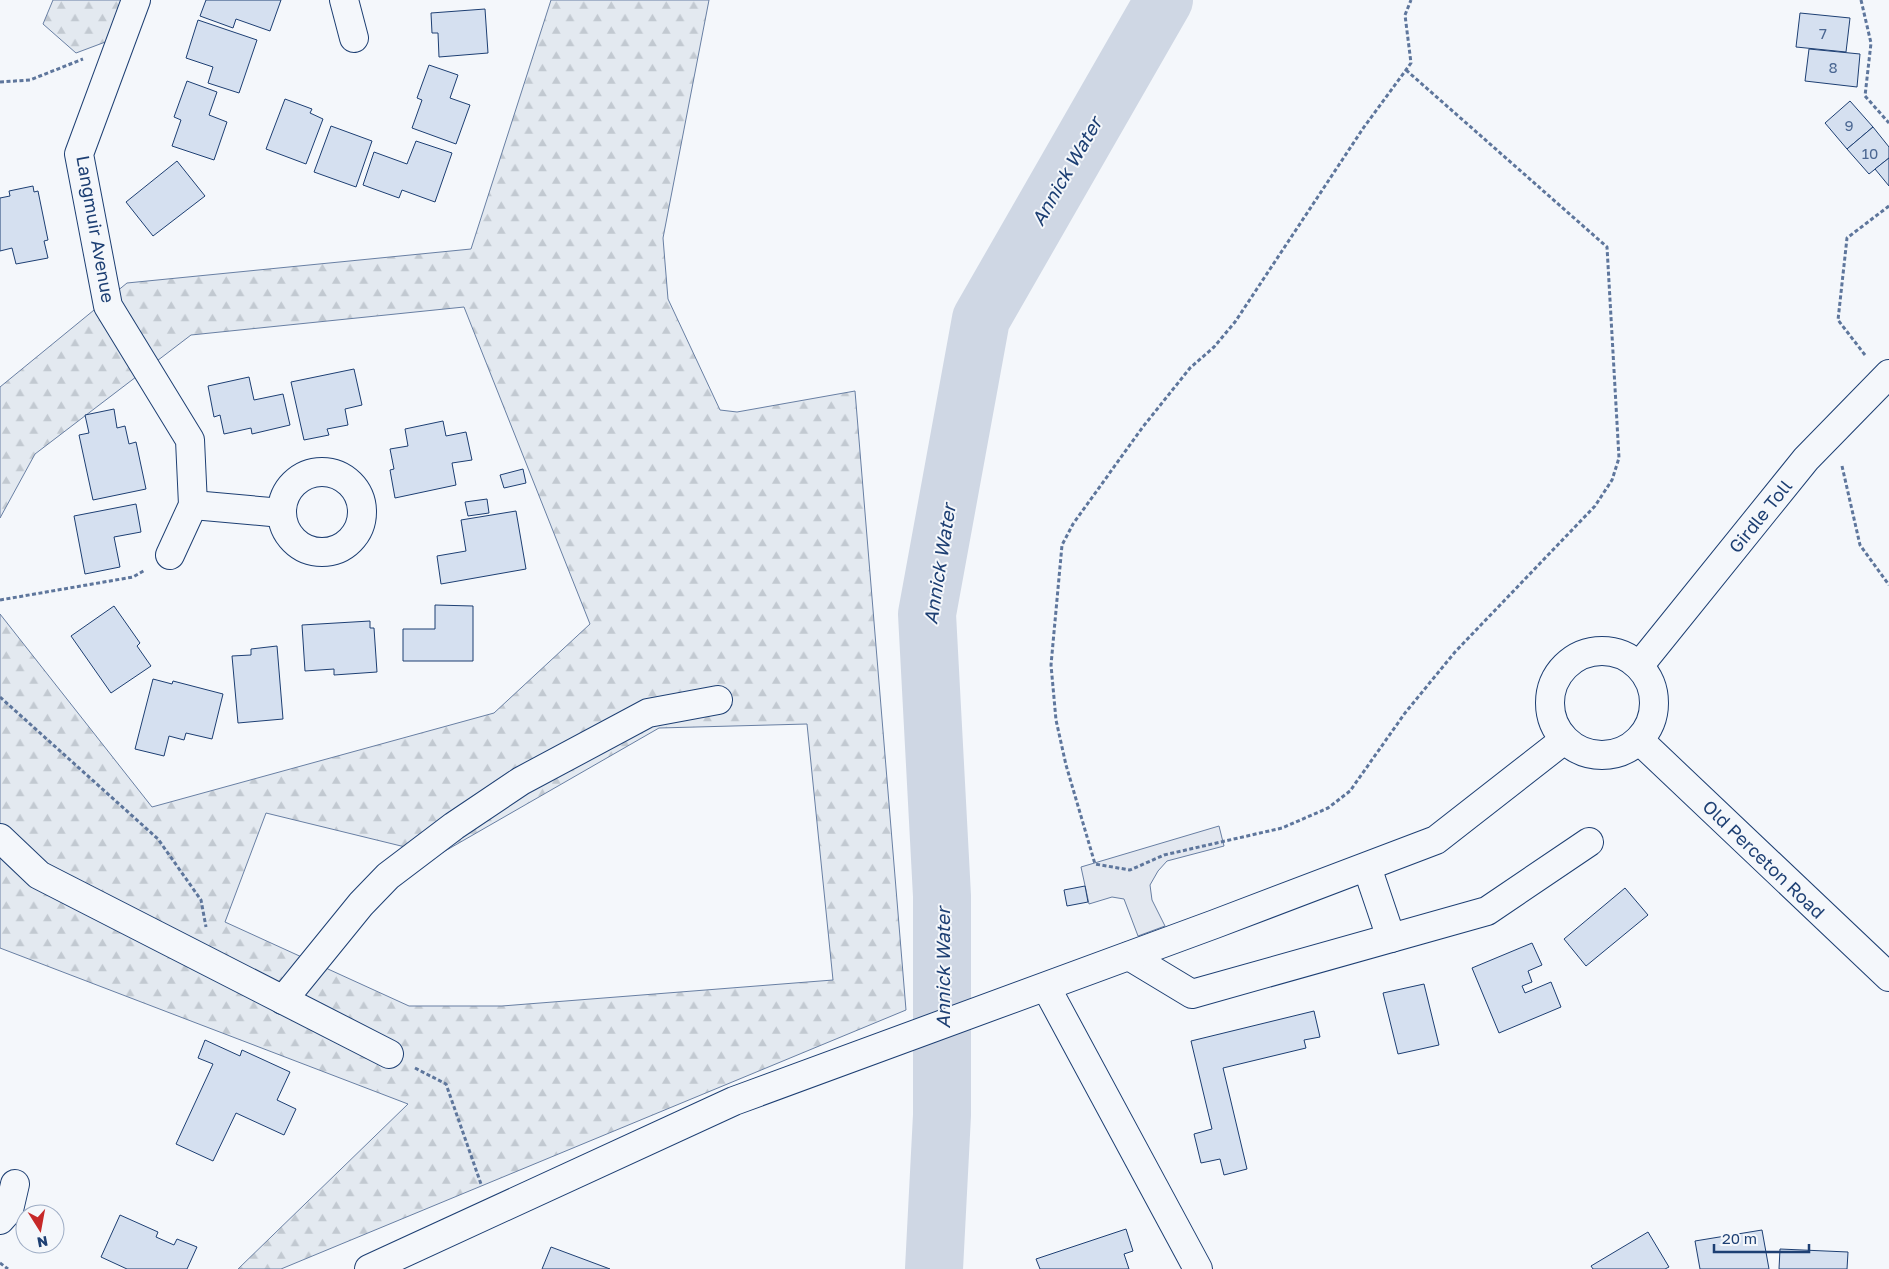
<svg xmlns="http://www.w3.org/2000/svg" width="1889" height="1269" font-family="'Golos Text',sans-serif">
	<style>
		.forest { fill: url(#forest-firs); stroke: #687fa3; fill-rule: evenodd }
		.parking { fill: #e3e8f0; stroke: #687fa3 }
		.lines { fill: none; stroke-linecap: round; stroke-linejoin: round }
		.river { stroke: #cfd7e4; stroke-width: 58 }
		.building { fill: #d5e0f0; stroke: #1d3f73 }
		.minor-casing { stroke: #1d3f73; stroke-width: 30 }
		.path { stroke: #5e769c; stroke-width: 3; stroke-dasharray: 4 2.5; stroke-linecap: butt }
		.minor { stroke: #f4f7fb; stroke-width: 28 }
		.labels { text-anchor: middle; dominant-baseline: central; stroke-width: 4; stroke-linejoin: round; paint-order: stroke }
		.number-label { font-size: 15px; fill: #4b6792 }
		.street-label { font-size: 18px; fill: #1d3f73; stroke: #f4f7fb }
		.water-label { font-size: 19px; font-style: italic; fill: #1d3f73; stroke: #f4f7fb }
	</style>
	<defs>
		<pattern id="forest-firs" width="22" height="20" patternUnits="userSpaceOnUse" patternTransform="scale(1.25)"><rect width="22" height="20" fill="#e3e9f0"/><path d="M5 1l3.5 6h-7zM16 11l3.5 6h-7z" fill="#c2c9d1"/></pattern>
	</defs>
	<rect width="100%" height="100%" fill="#f4f7fb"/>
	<!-- forest -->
	<g class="forest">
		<path d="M53 0H130L116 38 76 53 43 24Z"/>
		<path d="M551 0H709L663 238 668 299 720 410 737 412 855 391 906 1010 281 1269H238L408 1104 0 948V614L152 807 494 713 590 624 464 307 191 335 35 454 0 518V387L127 283 471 249ZM807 724 833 980 502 1006H409L225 922 266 813 438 855 659 728Z"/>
	</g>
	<!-- parking -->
	<path class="parking" d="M1219 826 1224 846 1167 861 1158 871 1150 885 1152 900 1165 926 1138 936 1124 899 1112 897 1089 904 1081 867Z"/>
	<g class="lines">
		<!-- river -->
		<path class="river" d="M934 1269 942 1115V896L927 614 981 319 1164 0"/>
	</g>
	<!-- building -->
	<g class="building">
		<path d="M206 0H281L270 31 236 19 233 28 200 16Z"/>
		<path d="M485 9 488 53 439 57 438 33H432L431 13Z"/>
		<path d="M1800 13 1850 18 1846 52 1796 47Z"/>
		<path d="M198 20 257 40 239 93 208 83 213 67 186 58Z"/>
		<path d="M1809 49 1860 54 1857 87 1805 81Z"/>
		<path d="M429 65 458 75 450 98 470 105 456 144 412 128 422 100 417 98Z"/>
		<path d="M187 81 217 92 209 115 227 122 214 160 172 146 181 120 174 117Z"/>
		<path d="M285 99 312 109 310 113 323 119 306 164 266 149Z"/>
		<path d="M1850 101 1873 127 1847 149 1825 123Z"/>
		<path d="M331 126 372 141 356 187 314 172Z"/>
		<path d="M1873 127 1889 147V158L1869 174 1847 149Z"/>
		<path d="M416 141 452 153 435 202 402 190 399 198 363 185 374 152 407 164Z"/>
		<path d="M1889 158V186L1875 169Z"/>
		<path d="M177 161 205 196 153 236 126 202Z"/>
		<path d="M33 186 34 192 38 191 48 240 44 241 48 258 16 264 12 248 0 251V198L10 196 9 191Z"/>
		<path d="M354 369 362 405 345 409 348 425 327 429 329 435 304 440 291 382Z"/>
		<path d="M249 377 254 400 283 394 290 425 252 434 251 428 224 434 220 415 214 417 208 386Z"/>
		<path d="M114 409 117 428 125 426 129 444 136 442 146 489 93 500 79 435 89 433 85 415Z"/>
		<path d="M443 421 446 436 466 432 472 460 452 463 456 485 395 498 390 470 394 469 390 449 408 446 405 429Z"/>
		<path d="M523 469 526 483 504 488 500 475Z"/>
		<path d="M487 499 489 513 468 516 465 502Z"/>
		<path d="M136 504 141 532 114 537 120 567 85 574 74 516Z"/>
		<path d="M516 511 526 569 441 584 437 556 466 551 461 520Z"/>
		<path d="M435 605 473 606V661H403V629H435Z"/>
		<path d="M114 606 140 643 137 646 151 666 111 693 71 636Z"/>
		<path d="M370 621V628H374L377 672 334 675V669L305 671 302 625Z"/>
		<path d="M277 646 283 719 238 723 232 656 251 655V649Z"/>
		<path d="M153 679 172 684 173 681 223 694 212 739 186 733 184 740 169 736 164 756 135 749Z"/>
		<path d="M1085 886 1088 902 1067 906 1064 890Z"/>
		<path d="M1625 888 1648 915 1586 966 1564 939Z"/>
		<path d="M1532 943 1542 965 1528 971 1532 982 1522 986 1525 993 1551 982 1561 1007 1499 1033 1472 968Z"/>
		<path d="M1424 984 1439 1045 1398 1054 1383 993Z"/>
		<path d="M1314 1011 1320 1037 1304 1040 1306 1048 1223 1068 1247 1169 1224 1175 1220 1159 1201 1163 1194 1134 1212 1129 1191 1041Z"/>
		<path d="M205 1040 240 1056 242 1050 290 1072 277 1100 296 1109 284 1135 236 1113 213 1161 176 1144 213 1064 198 1058Z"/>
		<path d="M120 1215 158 1232 156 1237 174 1245 177 1239 197 1247 187 1269H127L101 1257Z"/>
		<path d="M1126 1229 1133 1251 1124 1254 1129 1269H1040L1036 1259Z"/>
		<path d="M1762 1230 1769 1269H1700L1695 1241Z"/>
		<path d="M1648 1232 1669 1267 1665 1269H1593L1591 1266Z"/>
		<path d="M551 1247 610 1269H542Z"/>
		<path d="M1780 1249 1848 1252 1847 1269H1779Z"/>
	</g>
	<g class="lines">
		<!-- minor casing -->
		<g class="minor-casing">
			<g id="minor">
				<path d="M136 0 79 154 108 306 190 440 193 505 170 555"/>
				<path d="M344 0 354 38"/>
				<circle cx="322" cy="512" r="40"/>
				<path d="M193 505 282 513"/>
				<circle cx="1602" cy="703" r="52"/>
				<path d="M1639 666 1806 459 1889 374"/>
				<path d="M1639 740 1889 977"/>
				<path d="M0 838 39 875 389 1054"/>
				<path d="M1367 867 1391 938"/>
				<path d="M1129 956 1192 994 1487 911 1589 842"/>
				<path d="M1046 987 1198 1269"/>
				<path d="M283 1000 361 904 388 876 454 826 521 781 648 713 718 700"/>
				<path d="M0 1220 9 1210 15 1184"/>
				<path d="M369 1269 734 1101 1215 924 1436 840 1564 740"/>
			</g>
		</g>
		<!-- path -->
		<g class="path">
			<path d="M1861 0 1871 43 1865 96 1889 123"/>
			<path d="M1406 70 1607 247 1619 458 1612 480 1595 506 1455 652 1405 713 1350 791 1328 808 1282 828 1164 855 1130 870 1095 864 1066 765 1056 720 1051 665 1062 545 1073 524 1142 428 1190 368 1214 347 1235 322 1364 127 1406 70 1411 63 1405 15 1411 0"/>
			<path d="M0 82 30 80 83 59"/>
			<path d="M1865 355 1838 320 1847 238 1889 206"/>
			<path d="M1842 466 1860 545 1889 585"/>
			<path d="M0 600 133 577 145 570"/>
			<path d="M0 697 158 839 201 900 206 927"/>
			<path d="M415 1068 446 1084 481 1184"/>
			<path d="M0 1263 8 1269"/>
		</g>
		<!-- minor -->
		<use href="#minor" class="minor"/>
	</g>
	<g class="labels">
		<!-- number labels -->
		<g class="number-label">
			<text x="1823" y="33">7</text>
			<text x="1833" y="67">8</text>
			<text x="1849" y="125">9</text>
			<text x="1870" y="153">10</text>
		</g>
		<!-- street labels -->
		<g class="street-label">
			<text transform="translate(96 229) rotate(80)">Langmuir Avenue</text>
			<text transform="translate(1760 516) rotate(-51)">Girdle Toll</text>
			<text transform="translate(1764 859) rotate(44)">Old Perceton Road</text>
		</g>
		<!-- water labels -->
		<g class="water-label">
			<text transform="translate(1066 171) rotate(-60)">Annick Water</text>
			<text transform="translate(939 564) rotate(-81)">Annick Water</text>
			<text transform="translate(942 968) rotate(-90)">Annick Water</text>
		</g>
	</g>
	<!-- north arrow -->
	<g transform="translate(40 1229) rotate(169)"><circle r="24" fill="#f4f7fb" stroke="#9eadc5"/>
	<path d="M0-4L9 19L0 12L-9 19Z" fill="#c62828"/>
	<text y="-8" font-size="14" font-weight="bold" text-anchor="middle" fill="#1d3f73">N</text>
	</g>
	<!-- scale -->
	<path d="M1714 1244v8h95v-8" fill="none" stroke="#1d3f73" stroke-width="2.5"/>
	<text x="1722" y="1244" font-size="15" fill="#1d3f73" stroke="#f4f7fb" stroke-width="4" paint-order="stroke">20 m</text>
</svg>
